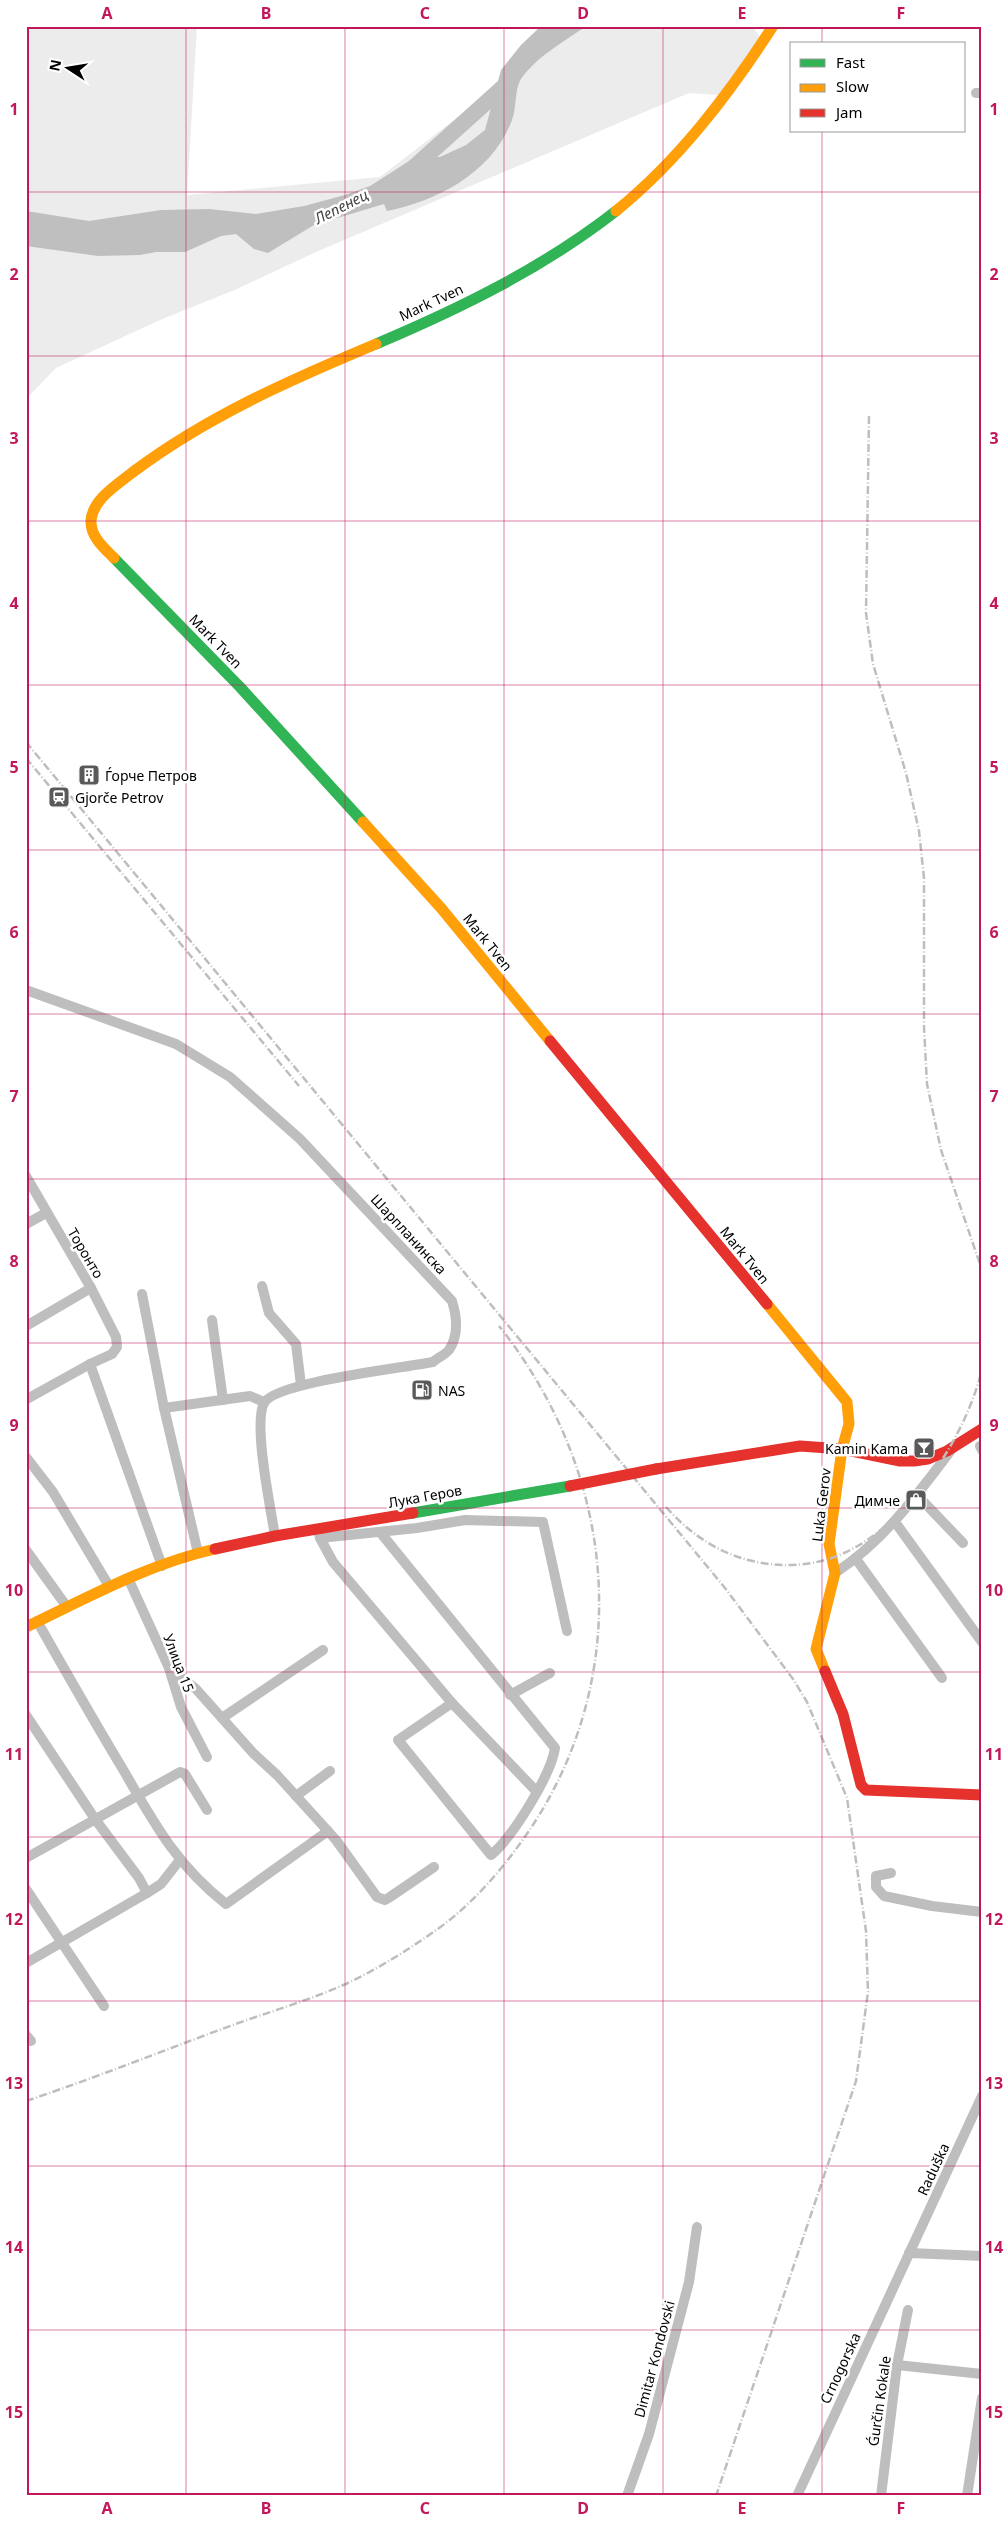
<svg xmlns="http://www.w3.org/2000/svg" width="1008" height="2522" font-family="'Noto Sans',sans-serif">
	<style>
		.green { fill: #ececec }
		.water { fill: #bfbfbf }
		.lines { fill: none; stroke-linecap: round; stroke-linejoin: round }
		.river { stroke: #bfbfbf; stroke-width: 16 }
		.street { stroke: #bebebe; stroke-width: 10 }
		.fast { stroke: #30b455; stroke-width: 11 }
		.slow { stroke: #ff9f0a; stroke-width: 11 }
		.jam { stroke: #e5322d; stroke-width: 11 }
		.rail { stroke: #bebebe; stroke-width: 2.5; stroke-dasharray: 8 2.5 1 2.5; stroke-linecap: butt }
		.jam-bridge { stroke: #e5322d; stroke-width: 11 }
		.grid { fill: none; stroke: #c2185b; stroke-width: 1; stroke-opacity: 0.55 }
		.labels { text-anchor: middle; dominant-baseline: central; stroke-width: 5; stroke-linejoin: round; paint-order: stroke }
		.street-label { font-size: 14px; fill: #000; stroke: #fff }
		.poi-label { font-size: 14px; fill: #000; stroke: #fff; text-anchor: start }
		.water-label { font-size: 15px; font-style: italic; fill: #444; stroke: #fff }
		.neatline { fill: none; stroke: #c2185b; stroke-width: 2 }
		.grid-label { font-size: 16px; text-anchor: middle; font-weight: bold; fill: #c2185b }
	</style>
	<rect width="100%" height="100%" fill="#fff"/>
	<!-- green -->
	<path class="green" d="M26 26H197L187 195 380 177 467 110 557 26H752L760 37 719 95 689 93 316 252 237 289 160 320 56 368 26 399Z"/>
	<!-- water -->
	<path class="water" d="M541 26H586C564 42 537 56 521 79 514 90 517 108 512 120 493 172 438 201 387 211L384 204 314 225 268 253 254 249 236 234 221 236 185 252H156L140 255 98 256 26 246V211L89 221 161 210 209 209 256 214 304 206 345 195 370 186 417 156 440 157 466 145 485 130 501 70 521 45Z"/>
	<g class="lines">
		<!-- river -->
		<path class="river" d="M412 169 510 81"/>
		<!-- street -->
		<g class="street">
			<path d="M976 93H982"/>
			<path d="M26 990 176 1044 230 1077 300 1139 452 1301C457 1317 459 1335 449 1350 445 1355 437 1358 433 1362 403 1368 275 1382 264 1403 253 1424 271 1510 275 1536"/>
			<path d="M26 1176 91 1288 116 1337 117 1347 112 1354 90 1364 27 1399"/>
			<path d="M26 1224 46 1213"/>
			<path d="M262 1286 269 1313 296 1344 301 1385"/>
			<path d="M142 1294 164 1408 250 1396 264 1402"/>
			<path d="M212 1320 223 1400"/>
			<path d="M26 1326 91 1288"/>
			<path d="M90 1364 162 1566"/>
			<path d="M164 1408 198 1553"/>
			<path d="M980 1446 982 1450"/>
			<path d="M26 1457 53 1492 109 1586"/>
			<path d="M918 1496 963 1543"/>
			<path d="M895 1522 982 1642"/>
			<path d="M318 1529 320 1538 333 1562 452 1703 536 1791"/>
			<path d="M380 1532 555 1748C551 1775 512 1838 491 1855L398 1740 452 1703"/>
			<path d="M320 1538 417 1528 465 1520 543 1522 567 1631"/>
			<path d="M26 1550 67 1607"/>
			<path d="M856 1559 942 1678"/>
			<path d="M835 1573C884 1541 917 1495 952 1449"/>
			<path d="M128 1578 169 1668 181 1707 207 1757"/>
			<path d="M37 1621C65 1670 92 1718 121 1766 153 1821 175 1864 226 1904L328 1831"/>
			<path d="M169 1668 196 1689 253 1753 277 1775 336 1840 377 1897 385 1900 390 1897 434 1867"/>
			<path d="M510 1695 550 1673"/>
			<path d="M26 1715 95 1819 139 1878 147 1893 26 1963"/>
			<path d="M222 1718 323 1650"/>
			<path d="M296 1796 330 1771"/>
			<path d="M26 1858 180 1772 185 1774 207 1810"/>
			<path d="M891 1873 876 1876V1887L884 1896 932 1906 982 1912"/>
			<path d="M26 1889 104 2006"/>
			<path d="M147 1893 161 1884 179 1861"/>
			<path d="M26 2035 31 2041"/>
			<path d="M909 2253 982 2256"/>
			<path d="M897 2365 982 2374"/>
			<path d="M627 2496 649 2434 689 2282 697 2227"/>
			<path d="M797 2496 982 2096"/>
			<path d="M881 2496 897 2365 908 2310"/>
			<path d="M967 2496 982 2398"/>
		</g>
		<!-- fast -->
		<g class="fast">
			<path d="M376 344C461 308 543 268 616 211"/>
			<path d="M114 558 240 687 363 822"/>
			<path d="M413 1513 570 1486"/>
		</g>
		<!-- slow -->
		<g class="slow">
			<path d="M616 211C679 160 729 94 773 26"/>
			<path d="M114 558C103 547 90 536 91 520 93 499 118 484 133 472 208 416 290 380 376 344"/>
			<path d="M363 822 441 908 550 1041"/>
			<path d="M767 1304 847 1402 849 1424 842 1449 829 1544 835 1573 816 1649 825 1671"/>
			<path d="M26 1627C87 1598 148 1564 215 1549"/>
		</g>
		<!-- jam -->
		<g class="jam">
			<path d="M550 1041 767 1304"/>
			<path d="M656 1469 800 1446 842 1449 900 1461H914L928 1459 947 1451 982 1429"/>
			<path d="M215 1549 275 1536 413 1513"/>
			<path d="M825 1671 843 1714 861 1785 866 1790 982 1795"/>
		</g>
		<!-- rail -->
		<g class="rail">
			<path d="M869 416 866 613 873 664 906 773 919 831 924 878V1027L927 1084 941 1150 982 1270"/>
			<path d="M26 742 725 1588 793 1679 807 1702 847 1798 866 1931 868 1992 856 2081 716 2496"/>
			<path d="M26 758 299 1086"/>
			<path d="M666 1507C688 1532 715 1551 748 1560 779 1568 814 1567 844 1553 909 1524 966 1437 982 1369"/>
			<path d="M26 2101C92 2079 157 2053 222 2029 264 2013 309 2001 350 1982 379 1968 406 1951 432 1933 466 1910 495 1878 519 1845 636 1686 621 1479 499 1326"/>
		</g>
		<!-- jam-bridge -->
		<path class="jam-bridge" d="M570 1486 656 1469"/>
	</g>
	<!-- grid -->
	<path class="grid" d="M186 26V2496M345 26V2496M504 26V2496M663 26V2496M822 26V44M822 131V2496M26 192H982M26 356H982M26 521H982M26 685H982M26 850H982M26 1014H982M26 1179H982M26 1343H982M26 1508H982M26 1672H982M26 1837H982M26 2001H982M26 2166H982M26 2330H982"/>
	<!-- icons -->
	<defs>
		<g id="building-square" transform="scale(1.125)"><rect x="-9" y="-9" width="18" height="18" rx="4" fill="#595959" stroke="#fff"/><path d="M-4-6H4V6H1V3H-1V6H-4ZM-2.5-4.3h1.7v1.8h-1.7ZM.8-4.3h1.7v1.8H.8ZM-2.5-1h1.7V.8h-1.7ZM.8-1h1.7V.8H.8Z" fill="#fff"/></g>
		<g id="station-square" transform="scale(1.125)"><rect x="-9" y="-9" width="18" height="18" rx="4" fill="#595959" stroke="#fff"/><path d="M-3-6H3Q5-6 5-4V2Q5 4 3 4L4.5 6H3L1.5 4h-3L-3 6H-4.5L-3 4Q-5 4-5 2V-4Q-5-6-3-6ZM-3.5-4v3h7v-3ZM-3.5 1v1.5H-2V1ZM2 1v1.5H3.5V1Z" fill="#fff"/></g>
		<g id="fuel-square" transform="scale(1.125)"><rect x="-9" y="-9" width="18" height="18" rx="4" fill="#595959" stroke="#fff"/><path d="M-5.5-6h7V0h2V4h1.3V-2.5L3-4.5l.8-.8L6-3V5H2.5V1h-1V6h-7ZM-4.2-4.7v3.2H.2V-4.7Z" fill="#fff"/></g>
		<g id="bar-square" transform="scale(1.125)"><rect x="-9" y="-9" width="18" height="18" rx="4" fill="#595959" stroke="#fff"/><path d="M-6-5H6L.8 .8V4.5H3.5V6h-7V4.5H-.8V.8Z" fill="#fff"/></g>
		<g id="shop-square" transform="scale(1.125)"><rect x="-9" y="-9" width="18" height="18" rx="4" fill="#595959" stroke="#fff"/><path d="M-5-2.5h2.3a2.7 3.5 0 0 1 5.4 0H5L5.5 6h-11ZM-1.5-2.5h3a1.5 2.3 0 0 0-3 0Z" fill="#fff"/></g>
	</defs>
	<g fill-rule="evenodd">
		<use href="#building-square" x="89" y="775"/>
		<use href="#station-square" x="59" y="797"/>
		<use href="#fuel-square" x="422" y="1390"/>
		<use href="#bar-square" x="924" y="1448"/>
		<use href="#shop-square" x="916" y="1500"/>
	</g>
	<g class="labels">
		<!-- street labels -->
		<g class="street-label">
			<text transform="translate(431 302) rotate(-25)">Mark Tven</text>
			<text transform="translate(216 641) rotate(46)">Mark Tven</text>
			<text transform="translate(488 942) rotate(51)">Mark Tven</text>
			<text transform="translate(409 1234) rotate(47)">Шарпланинска</text>
			<text transform="translate(86 1253) rotate(59)">Торонто</text>
			<text transform="translate(745 1255) rotate(51)">Mark Tven</text>
			<text transform="translate(425 1496) rotate(-10)">Лука Геров</text>
			<text transform="translate(821 1505) rotate(-83)">Luka Gerov</text>
			<text transform="translate(179 1663) rotate(69)">Улица 15</text>
			<text transform="translate(933 2169) rotate(-65)">Raduška</text>
			<text transform="translate(654 2359) rotate(-75)">Dimitar Kondovski</text>
			<text transform="translate(840 2368) rotate(-65)">Crnogorska</text>
			<text transform="translate(879 2401) rotate(-82)">Ǵurčin Kokale</text>
		</g>
		<!-- poi labels -->
		<g class="poi-label">
			<text x="105" y="775">Ѓорче Петров</text>
			<text x="75" y="797">Gjorče Petrov</text>
			<text x="438" y="1390">NAS</text>
			<text x="908" y="1448" text-anchor="end">Kamin Kama</text>
			<text x="900" y="1500" text-anchor="end">Димче</text>
		</g>
		<!-- water labels -->
		<g class="water-label">
			<text transform="translate(341 206) rotate(-27)">Лепенец</text>
		</g>
	</g>
	<!-- border -->
	<rect width="1008" height="2522" fill="none" stroke="#ffffff" stroke-width="55"/>
	<!-- legend -->
	<rect x="790" y="42" width="175" height="90" fill="#ffffff" stroke="#999999"/>
	<rect x="800" y="59" width="25" height="8" fill="#30b455" stroke="#999999"/>
	<text x="836" y="68" font-size="15" fill="#000000">Fast</text>
	<rect x="800" y="84" width="25" height="8" fill="#ff9f0a" stroke="#999999"/>
	<text x="836" y="92" font-size="15" fill="#000000">Slow</text>
	<rect x="800" y="109" width="25" height="8" fill="#e5322d" stroke="#999999"/>
	<text x="836" y="118" font-size="15" fill="#000000">Jam</text>
	<!-- north arrow -->
	<g transform="translate(68 68) rotate(282)" stroke="#ffffff" stroke-width="4" paint-order="stroke">
	<path d="M0-4L9 19L0 12L-9 19Z" fill="#000000"/>
	<text y="-8" font-size="14" font-weight="bold" text-anchor="middle" fill="#000000">N</text>
	</g>
	<rect x="28" y="28" width="952" height="2466" class="neatline"/>
	<g class="grid-label">
		<text x="107" y="19">A</text>
		<text x="266" y="19">B</text>
		<text x="425" y="19">C</text>
		<text x="583" y="19">D</text>
		<text x="742" y="19">E</text>
		<text x="901" y="19">F</text>
		<text x="14" y="115">1</text>
		<text x="994" y="115">1</text>
		<text x="14" y="280">2</text>
		<text x="994" y="280">2</text>
		<text x="14" y="444">3</text>
		<text x="994" y="444">3</text>
		<text x="14" y="609">4</text>
		<text x="994" y="609">4</text>
		<text x="14" y="773">5</text>
		<text x="994" y="773">5</text>
		<text x="14" y="938">6</text>
		<text x="994" y="938">6</text>
		<text x="14" y="1102">7</text>
		<text x="994" y="1102">7</text>
		<text x="14" y="1267">8</text>
		<text x="994" y="1267">8</text>
		<text x="14" y="1431">9</text>
		<text x="994" y="1431">9</text>
		<text x="14" y="1596">10</text>
		<text x="994" y="1596">10</text>
		<text x="14" y="1760">11</text>
		<text x="994" y="1760">11</text>
		<text x="14" y="1925">12</text>
		<text x="994" y="1925">12</text>
		<text x="14" y="2089">13</text>
		<text x="994" y="2089">13</text>
		<text x="14" y="2253">14</text>
		<text x="994" y="2253">14</text>
		<text x="14" y="2418">15</text>
		<text x="994" y="2418">15</text>
		<text x="107" y="2514">A</text>
		<text x="266" y="2514">B</text>
		<text x="425" y="2514">C</text>
		<text x="583" y="2514">D</text>
		<text x="742" y="2514">E</text>
		<text x="901" y="2514">F</text>
	</g>
</svg>
